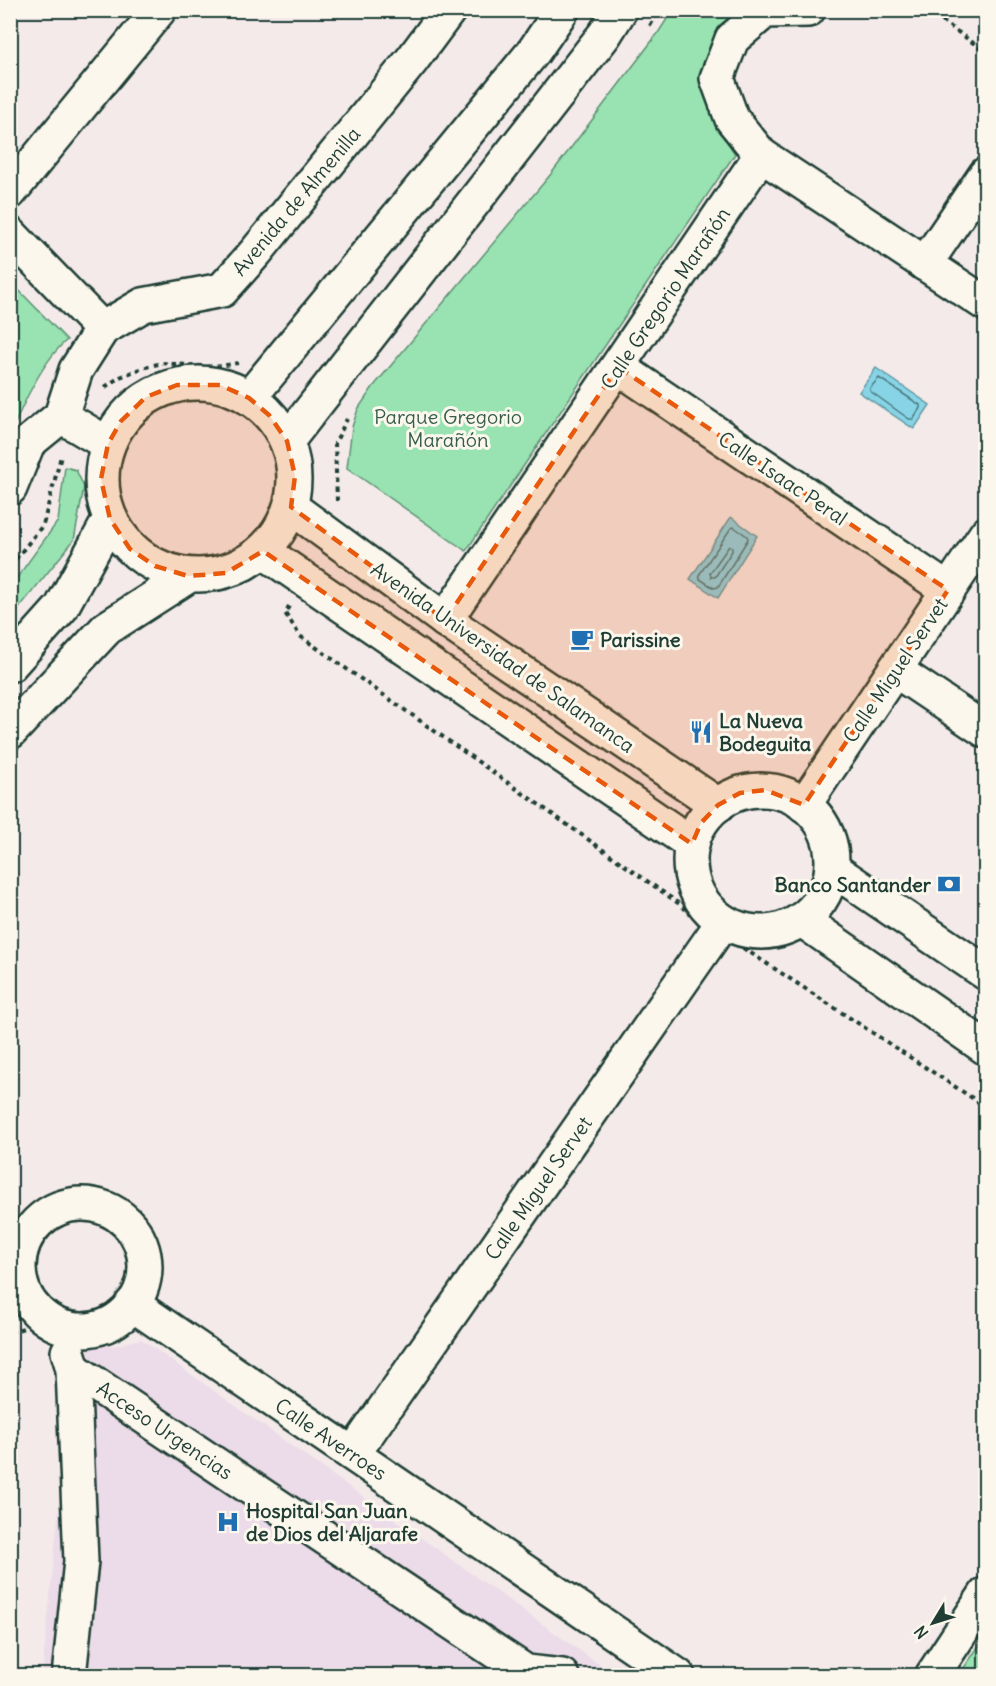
<svg xmlns="http://www.w3.org/2000/svg" width="996" height="1686" font-family="Delius,sans-serif">
	<style>
		.built { fill: #ecdbe8 }
		.green { fill: #99e2b1; stroke: #5c9072; stroke-width: 1.5 }
		.water { fill: #88d4e7; stroke: #5e989f; stroke-width: 1.5 }
		.lines { fill: none; stroke-linecap: round; stroke-linejoin: round }
		.shore { stroke: #49797c; stroke-width: 1.5 }
		.minor-casing { stroke: #1f3d34; stroke-width: 38 }
		.major-casing { stroke: #1f3d34; stroke-width: 38 }
		.path { stroke: #1f3d34; stroke-width: 4; stroke-dasharray: 4.5 4.5; stroke-linecap: butt }
		.minor { stroke: #fbf7ec; stroke-width: 33 }
		.major { stroke: #fbf7ec; stroke-width: 33 }
		.marked { fill: #e8590c; fill-opacity: 0.2; stroke: #e8590c; stroke-width: 4.5; stroke-dasharray: 12 8; stroke-linejoin: round }
		.labels { text-anchor: middle; dominant-baseline: central; stroke-width: 6; stroke-linejoin: round; paint-order: stroke }
		.street-label { font-size: 20px; fill: #1f3d34; stroke: #fbf7ec }
		.park-label { font-size: 20px; fill: #375e4d; stroke: #fbf7ec }
		.poi-label { font-size: 20px; font-weight: bold; fill: #1f3d34; stroke: #fbf7ec; text-anchor: start }
	</style>
	<rect width="100%" height="100%" fill="#f4eaea"/>
	<filter id="ink" filterUnits="userSpaceOnUse"><feTurbulence type="fractalNoise" baseFrequency=".0167" numOctaves="2"/><feDisplacementMap in="SourceGraphic" scale="12" xChannelSelector="R" yChannelSelector="G"/><feConvolveMatrix kernelMatrix="1 2 1 2 8 2 1 2 1" color-interpolation-filters="sRGB"/></filter>
	<g filter="url(#ink)">
		<!-- built -->
		<path class="built" d="M141 1339 614 1675 42 1676 73 1369 66 1346H113Z"/>
		<!-- green -->
		<g class="green">
			<path d="M672 11H738L717 31 702 79 713 119 735 154 466 551 347 468 352 427 358 409 373 387 551 174 658 33Z"/>
			<path d="M11 282 67 340C44 359 21 406 11 435Z"/>
			<path d="M65 467 76 470 84 487 74 540 11 618V586L58 521Z"/>
			<path d="M985 1637V1675H959Z"/>
		</g>
		<!-- water -->
		<g class="water">
			<path d="M876 368 930 405 914 429 859 392Z"/>
			<path d="M731 517 757 536 718 598 690 579Z"/>
		</g>
		<g class="lines">
			<!-- shore -->
			<g class="shore">
				<path d="M879 378 920 405V408L913 419H909L870 391V388Z"/>
				<path d="M734 527 747 536 748 539 718 587 714 588 700 579 699 575 731 528Z"/>
				<path d="M729 546 732 548V551L715 577H711L710 573Z"/>
			</g>
			<!-- minor casing -->
			<g class="minor-casing">
				<g id="minor">
					<path d="M761 155 986 304"/>
					<path d="M10 192 159 10"/>
					<path d="M10 234 102 329"/>
					<path d="M925 264 986 174"/>
					<path d="M618 367 948 590"/>
					<path d="M61 416 108 444"/>
					<path d="M10 488 28 443 61 416 76 370 102 329 143 305 222 290 256 252 412 60 449 10"/>
					<path d="M291 507 445 620 718 805"/>
					<path d="M263 551 692 844"/>
					<path d="M445 620 761 155 732 119 717 78 732 39 765 11 808 10"/>
					<path d="M895 670 986 731"/>
					<circle cx="761" cy="861" r="71"/>
					<path d="M804 805 986 534"/>
					<path d="M834 870 986 973"/>
					<path d="M802 920 986 1048"/>
					<circle cx="82" cy="1267" r="63"/>
					<path d="M132 1304 678 1676"/>
					<path d="M68 1352 73 1369 81 1561 69 1676"/>
					<path d="M73 1369 526 1672 562 1676"/>
					<path d="M353 1454 723 922"/>
					<path d="M932 1676 986 1594"/>
				</g>
			</g>
			<!-- major casing -->
			<g class="major-casing">
				<g id="major">
					<circle cx="198" cy="479" r="96"/>
					<path d="M249 398 534 51 562 10"/>
					<path d="M287 441 605 34 620 10"/>
					<path d="M10 665 61 608 110 519"/>
					<path d="M10 732 107 628 188 576"/>
				</g>
			</g>
			<!-- path -->
			<g class="path">
				<path d="M927 10 986 52"/>
				<path d="M650 26 659 10"/>
				<path d="M105 387 120 377 142 368 162 363 214 367 238 363"/>
				<path d="M337 501 335 443 347 419"/>
				<path d="M10 566 43 525 61 456"/>
				<path d="M289 606 285 613 300 636 681 905 690 914"/>
				<path d="M743 948 986 1107"/>
				<path d="M10 1332 48 1321"/>
			</g>
			<!-- minor -->
			<use href="#minor" class="minor"/>
			<!-- major -->
			<use href="#major" class="major"/>
		</g>
	</g>
	<!-- marked area -->
	<path class="marked" d="M618 367 948 590 804 805 765 790 740 793 718 805 701 823 692 844 263 551 226 573 188 576 155 566 130 549 110 519 101 479 108 444 121 421 146 397 177 385H220L249 398 269 415 287 441 295 476 291 507 445 620Z"/>
	<!-- icons -->
	<defs>
		<g id="cafe-bare" transform="scale(1.8)"><path d="M-5.5-4.5H6V0H3Q3 3.5 0 3.5H-2.5Q-5.5 3.5-5.5 0ZM3-3.2v2h1.7v-2ZM-6 4.5H4V6H-6Z" fill="#1f6fb2" stroke="#fbf7ec" stroke-width="2.5" paint-order="stroke"/></g>
		<g id="restaurant-bare" transform="scale(1.8)"><path d="M-5-6h1v4h1v-4h1v4h1v-4h1v5L-1.5 .5V6h-2V.5L-5-1ZM5-6V6H3V1.5H1.5Q1.5-4 5-6Z" fill="#1f6fb2" stroke="#fbf7ec" stroke-width="2.5" paint-order="stroke"/></g>
		<g id="bank-bare" transform="scale(1.8)"><path d="M-6-4H6V4H-6ZM0-2.3a2.3 2.3 0 1 0 0 4.6a2.3 2.3 0 1 0 0-4.6Z" fill="#1f6fb2" stroke="#fbf7ec" stroke-width="2.5" paint-order="stroke"/></g>
		<g id="hospital-bare" transform="scale(1.8)"><path d="M-5-5h3v3.5h4V-5h3V5h-3V1.5h-4V5h-3Z" fill="#1f6fb2" stroke="#fbf7ec" stroke-width="2.5" paint-order="stroke"/></g>
	</defs>
	<g fill-rule="evenodd">
		<use href="#cafe-bare" x="582" y="639"/>
		<use href="#restaurant-bare" x="701" y="732"/>
		<use href="#bank-bare" x="949" y="884"/>
		<use href="#hospital-bare" x="228" y="1522"/>
	</g>
	<g class="labels">
		<!-- street labels -->
		<g class="street-label">
			<text transform="translate(296 201) rotate(-50)">Avenida de Almenilla</text>
			<text transform="translate(665 298) rotate(-56)">Calle Gregorio Marañón</text>
			<text transform="translate(783 478) rotate(34)">Calle Isaac Peral</text>
			<text transform="translate(503 657) rotate(35)">Avenida Universidad de Salamanca</text>
			<text transform="translate(895 670) rotate(-56)">Calle Miguel Servet</text>
			<text transform="translate(538 1188) rotate(-55)">Calle Miguel Servet</text>
			<text transform="translate(165 1430) rotate(34)">Acceso Urgencias</text>
			<text transform="translate(331 1439) rotate(34)">Calle Averroes</text>
		</g>
		<!-- park labels -->
		<g class="park-label">
			<text x="448" y="416">Parque Gregorio<tspan x="448" dy="23">Marañón</tspan></text>
		</g>
		<!-- poi labels -->
		<g class="poi-label">
			<text x="600" y="639">Parissine</text>
			<text x="719" y="720">La Nueva<tspan x="719" dy="23">Bodeguita</tspan></text>
			<text x="931" y="884" text-anchor="end">Banco Santander</text>
			<text x="246" y="1510">Hospital San Juan<tspan x="246" dy="23">de Dios del Aljarafe</tspan></text>
		</g>
	</g>
	<!-- margin -->
	<rect width="996" height="1686" fill="none" stroke="#fbf7ec" stroke-width="36"/>
	<rect x="18" y="18" width="960" height="1650" fill="none" stroke="#1f3d34" stroke-width="2" filter="url(#ink)"/>
	<!-- north arrow -->
	<g transform="translate(933 1623) rotate(232)" stroke="#fbf7ec" stroke-width="4.5" paint-order="stroke">
	<path d="M0-4.5L10 22L0 15L-10 22Z" fill="#1f3d34"/>
	<text y="-9" font-size="16" font-weight="bold" text-anchor="middle" fill="#1f3d34">N</text>
	</g>
</svg>
